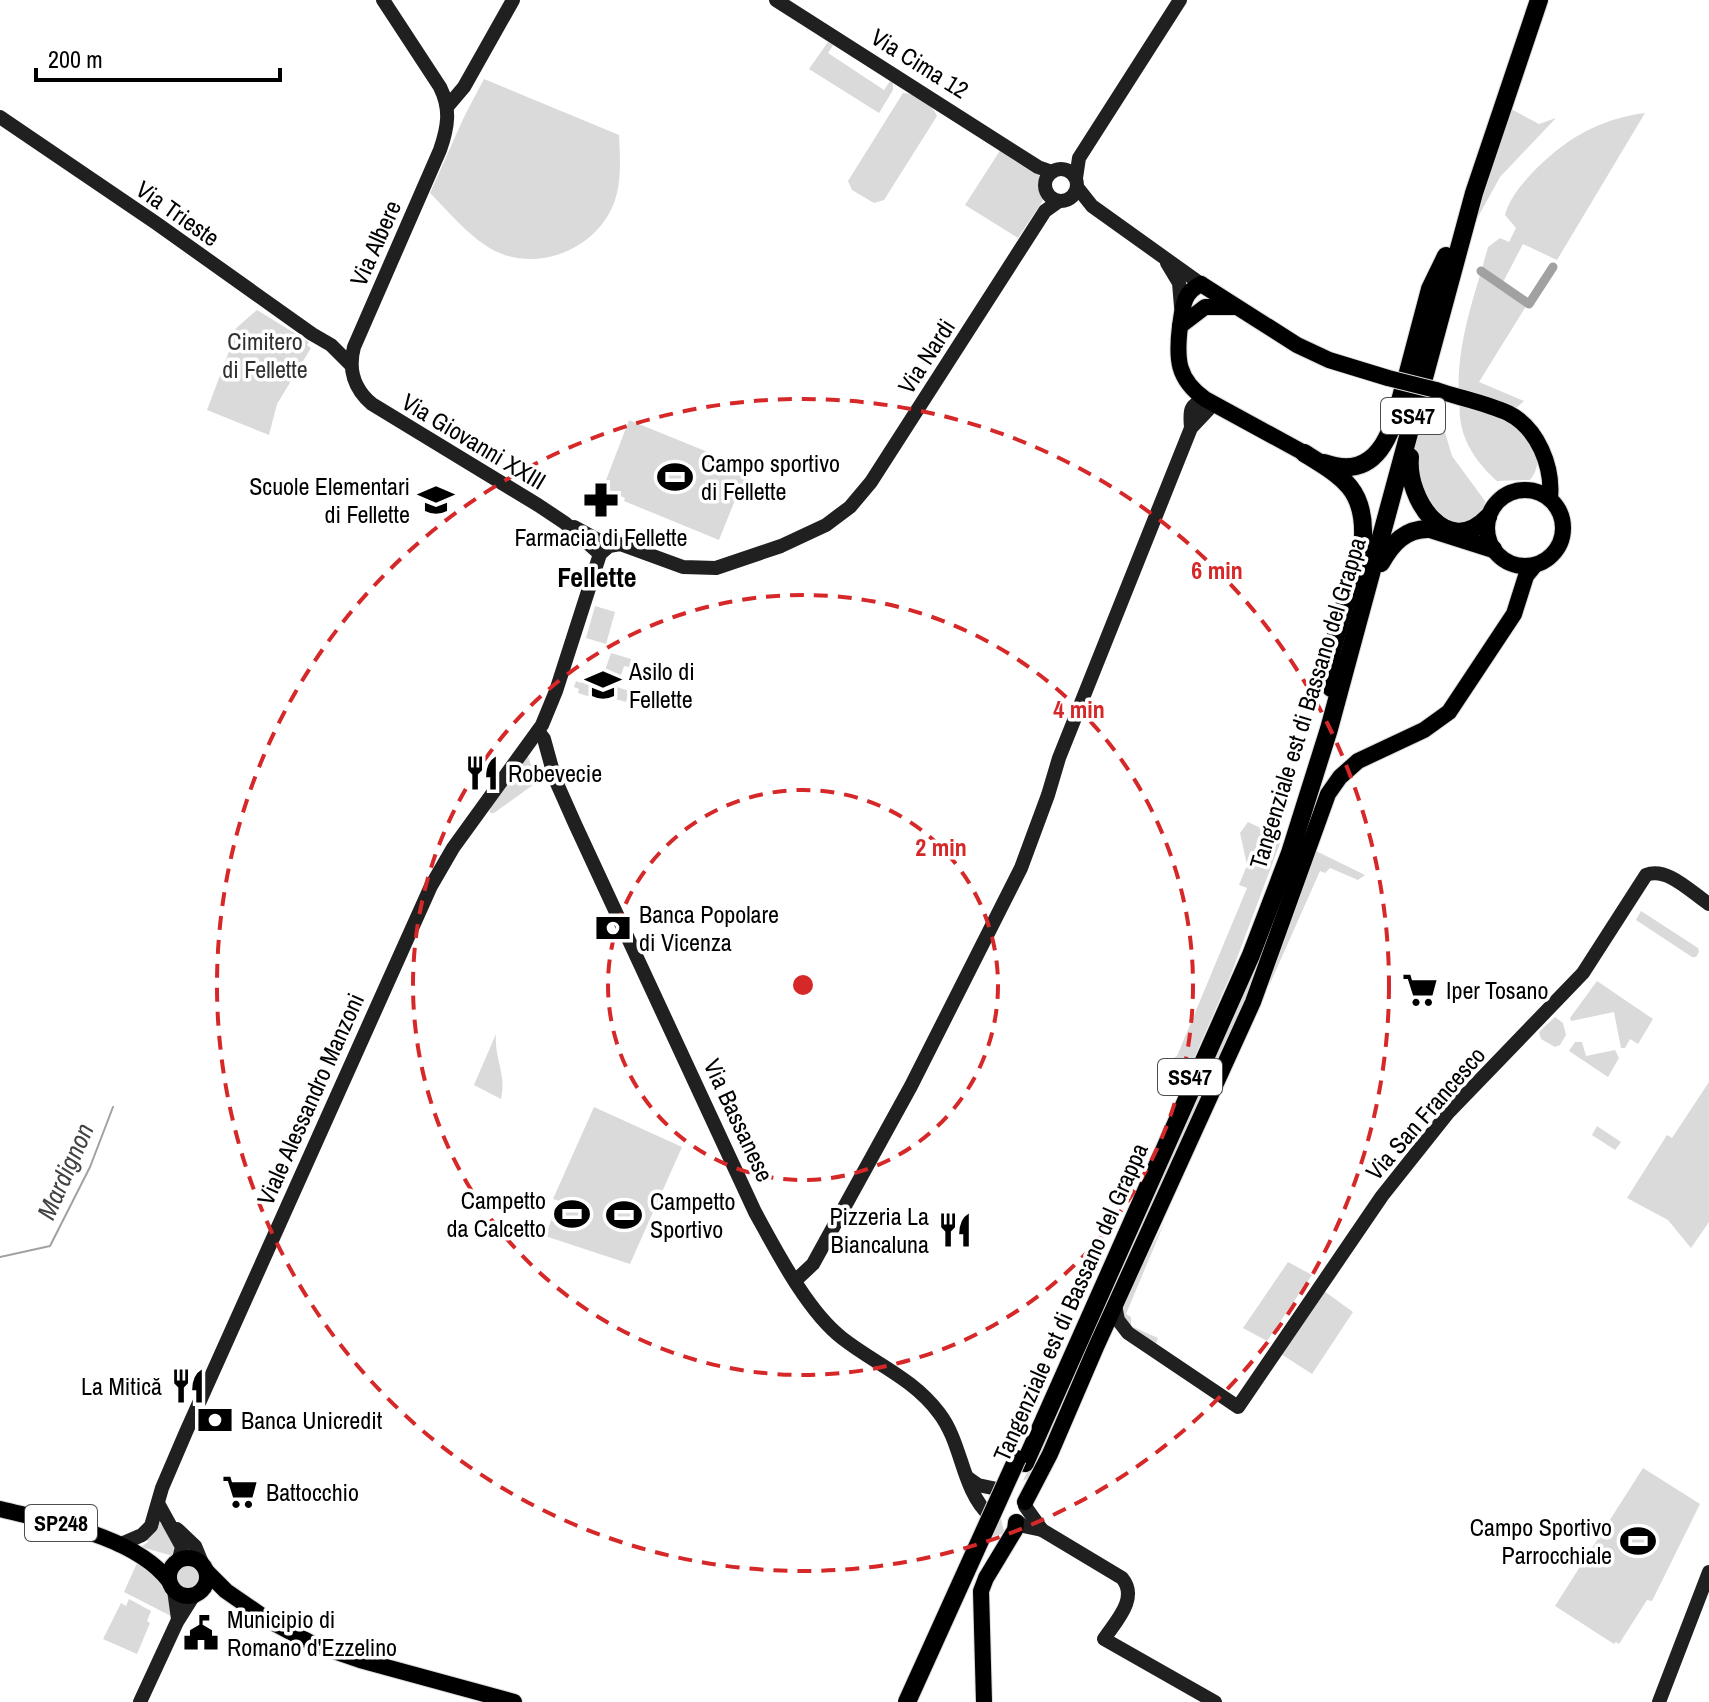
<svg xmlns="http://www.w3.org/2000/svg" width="1709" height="1702" font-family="'Archivo Narrow',sans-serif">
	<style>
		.green { fill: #dadada }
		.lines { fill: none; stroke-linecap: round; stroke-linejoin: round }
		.stream { stroke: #a1a1a1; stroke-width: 2 }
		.canal { stroke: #a1a1a1; stroke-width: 9 }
		.primary-tunnel { stroke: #d9d9d9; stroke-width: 16; stroke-dasharray: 16 8; stroke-linecap: butt }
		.primary-casing { stroke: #dbdbdb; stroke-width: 18 }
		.highway-casing { stroke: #dbdbdb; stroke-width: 20 }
		.secondary { stroke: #202020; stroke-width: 14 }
		.primary { stroke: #000; stroke-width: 16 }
		.highway { stroke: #000; stroke-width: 18 }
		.primary-bridge-casing { stroke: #dbdbdb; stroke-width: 18; stroke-linecap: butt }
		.highway-bridge-casing { stroke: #dbdbdb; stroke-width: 20; stroke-linecap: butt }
		.primary-bridge { stroke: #000; stroke-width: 16 }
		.highway-bridge { stroke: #000; stroke-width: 18 }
		.ring { fill: none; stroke: #d62828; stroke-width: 4; stroke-dasharray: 14 10 }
		.labels { text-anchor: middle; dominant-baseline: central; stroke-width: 7; stroke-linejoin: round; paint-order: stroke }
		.shield { fill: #fff; stroke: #4c4c4c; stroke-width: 2 }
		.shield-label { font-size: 22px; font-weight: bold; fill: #000 }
		.street-label { font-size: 24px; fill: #000; stroke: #fff }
		.park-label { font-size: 24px; fill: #313131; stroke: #fff }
		.poi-label { font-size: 24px; fill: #000; stroke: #fff; text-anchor: start }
		.water-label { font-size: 26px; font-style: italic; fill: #424242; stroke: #fff }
		.quarter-label { font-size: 28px; font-weight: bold; fill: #000; stroke: #fff }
		.centre { fill: #d62828; stroke: #fff; stroke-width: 4 }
		.ring-label { font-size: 24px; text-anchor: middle; font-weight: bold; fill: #d62828; stroke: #fff; stroke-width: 7; stroke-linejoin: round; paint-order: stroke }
	</style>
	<rect width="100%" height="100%" fill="#fff"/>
	<!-- green -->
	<g class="green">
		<path d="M828 42 833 45 828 53 884 90 890 81 893 83V90L879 113 809 69Z"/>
		<path d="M484 79 619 135C620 157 622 182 614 203 597 248 539 273 495 251 470 238 450 213 430 193L464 117Z"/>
		<path d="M903 93C915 93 933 105 937 116L884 200 874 203 852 190 848 181Z"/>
		<path d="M1511 109 1539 124 1556 118 1500 177 1478 217 1461 260Z"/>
		<path d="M1645 113 1557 260 1523 244 1500 288 1528 303 1479 382 1524 401 1514 410 1459 394C1456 344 1475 295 1488 247L1500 238 1509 242 1516 228 1505 215C1509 199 1521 185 1532 173 1564 140 1598 119 1645 113Z"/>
		<path d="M1001 149 1038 173 1042 179 1044 199 1018 238 965 205Z"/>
		<path d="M257 310 309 342 307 345 311 348 277 404 269 435 207 410 236 333 234 330Z"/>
		<path d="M1428 395 1439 398V412L1452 456 1485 501 1484 511 1457 532 1423 506 1414 450Z"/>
		<path d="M1460 403 1521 424C1532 446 1546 459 1530 480L1497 481C1474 461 1457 434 1460 403Z"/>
		<path d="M629 420 752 470 739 501 735 500 719 540 624 501 625 498 603 488Z"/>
		<path d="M595 606 615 612 606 644 586 638Z"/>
		<path d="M611 653 631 659 629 667 624 666 617 687 629 691 626 702 605 696 603 701 578 693 579 689 574 687 576 681 581 683 583 677 601 682Z"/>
		<path d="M528 756 537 782 494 813H490V808Z"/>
		<path d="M1248 822 1282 838 1231 974 1186 1076 1164 1063 1177 1056 1247 888 1239 885 1247 865 1240 833Z"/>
		<path d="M1298 845 1267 956 1033 1475 1023 1481 1227 1029Z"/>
		<path d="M1314 850 1365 875 1358 880 1330 868 1325 873 1320 871 1269 986 1274 963Z"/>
		<path d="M1641 911 1698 948 1699 952 1696 957H1692L1636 920Z"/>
		<path d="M1597 981 1653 1019 1638 1044 1630 1039 1625 1048H1621L1614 1012 1571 1021 1570 1018Z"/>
		<path d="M1555 1017 1563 1023 1566 1035 1560 1045 1555 1047 1541 1039 1539 1032Z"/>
		<path d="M496 1034C494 1058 507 1075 501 1099L474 1085Z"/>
		<path d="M1575 1042H1582L1586 1056 1615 1050 1619 1058 1608 1077 1569 1051Z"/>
		<path d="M1709 1082V1222L1691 1248 1668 1220 1627 1198 1667 1135 1672 1138Z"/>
		<path d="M594 1107 682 1147 630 1264 545 1236 559 1201 553 1199Z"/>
		<path d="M1597 1126 1621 1142 1615 1150 1592 1135Z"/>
		<path d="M1165 1221 1126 1314 1131 1317V1326L1158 1338 1155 1347 1125 1325 1122 1305Z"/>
		<path d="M1288 1262 1312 1275 1267 1341 1243 1328Z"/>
		<path d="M1324 1291 1353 1312 1312 1374 1281 1354Z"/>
		<path d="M1643 1468 1700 1504 1652 1601 1647 1600 1619 1644 1616 1642 1614 1644 1555 1606Z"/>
		<path d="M158 1521 176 1542 173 1556 141 1547 148 1542 146 1537Z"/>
		<path d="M142 1562C159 1579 173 1591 173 1617L124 1592 137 1563Z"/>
		<circle cx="188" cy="1577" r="13"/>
		<path d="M129 1599 151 1611 147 1621 150 1623 137 1654 103 1639 121 1603 126 1606Z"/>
	</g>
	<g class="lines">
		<!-- stream -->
		<path class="stream" d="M0 1257 50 1246 90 1167 113 1107"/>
		<!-- canal -->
		<path class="canal" d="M1481 271 1529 304 1553 267"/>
		<!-- primary-tunnel -->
		<path class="primary-tunnel" d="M993 1520 997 1536"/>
		<!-- primary casing -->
		<g class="primary-casing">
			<g id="primary">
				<path d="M1201 284C1182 293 1183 308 1180 326 1176 359 1177 379 1205 399L1304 453"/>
				<path d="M1201 284 1297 345 1329 360 1388 378"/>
				<path d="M1180 326 1205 307H1235"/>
				<path d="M1436 390C1460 398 1486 403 1508 413 1538 428 1553 467 1550 498"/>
				<circle cx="1525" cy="528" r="38"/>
				<path d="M1025 1502 1050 1454 1096 1347 1253 1002 1328 794 1340 777 1358 761 1424 730 1449 712 1514 614 1526 576 1535 565"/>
				<path d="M0 1509C52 1522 135 1536 169 1581"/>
				<circle cx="188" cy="1577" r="19"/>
				<path d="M207 1572 226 1591 268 1620 313 1644 360 1660 514 1702"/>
				<path d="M984 1702 981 1591 986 1578 1015 1530 1016 1522"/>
			</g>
		</g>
		<!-- highway casing -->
		<g class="highway-casing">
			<g id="highway">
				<path d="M1407 376 1430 289 1446 256"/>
				<path d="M1304 453C1341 476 1365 488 1363 537L1331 654V688"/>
				<path d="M1410 457C1406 499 1447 560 1488 517"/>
				<path d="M1324 463C1382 483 1393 426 1404 386"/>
				<path d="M1381 563C1392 543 1406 528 1430 529L1493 549"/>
				<path d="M1025 1463 1251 955 1290 853 1329 729 1474 193 1539 0"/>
			</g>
		</g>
		<!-- secondary -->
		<g class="secondary">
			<path d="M383 0 440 87C451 109 448 127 440 150L354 347C348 369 354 389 372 404L538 505 565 523 600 554"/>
			<path d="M776 0 1038 167 1052 172"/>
			<path d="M447 107 464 87 513 0"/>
			<path d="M0 117 156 223 312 334 331 345 351 365"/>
			<circle cx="1061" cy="185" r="16"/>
			<path d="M1076 178 1079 158 1180 0"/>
			<path d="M1077 187 1092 206 1201 284"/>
			<path d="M1167 263 1179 283 1181 307"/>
			<path d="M574 527 609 546"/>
			<path d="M538 731 544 739 555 779 575 824 755 1212C776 1250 807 1311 842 1338 875 1364 913 1378 939 1413 963 1444 961 1489 990 1516"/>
			<path d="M795 1281 813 1264 911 1086 1021 868 1048 795 1059 758 1191 428 1208 410 1205 399C1188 405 1190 412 1191 428"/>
			<path d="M1115 1305 1118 1320 1128 1333 1238 1407 1382 1196 1448 1113 1583 973 1646 875C1667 866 1692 893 1709 904"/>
			<path d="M968 1478 978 1485 997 1489"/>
			<path d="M159 1505 182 1547 179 1559"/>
			<path d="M1025 1506 1042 1530"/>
			<path d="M1017 1521 1023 1526 1042 1530 1122 1578C1139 1598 1116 1621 1104 1639L1215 1702"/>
			<path d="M177 1529 195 1546 202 1563"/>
			<path d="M119 1545 142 1535 151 1526 162 1488 186 1432 431 886 453 848 542 725 556 691 600 554 609 546 620 544 683 567 716 568 781 546 826 525 850 507 871 482 1045 211 1059 201"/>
			<path d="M174 1590 178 1619"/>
			<path d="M140 1702 177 1622 194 1595"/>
			<path d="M1659 1702 1709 1572"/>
		</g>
		<!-- primary -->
		<use href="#primary" class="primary"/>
		<!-- highway -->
		<use href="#highway" class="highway"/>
		<!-- primary-bridge casing -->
		<g class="primary-bridge-casing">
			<path id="primary-bridge" d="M1388 378 1436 390"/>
		</g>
		<!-- highway-bridge casing -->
		<g class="highway-bridge-casing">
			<path id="highway-bridge" d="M907 1702 1017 1459"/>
		</g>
		<!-- primary-bridge -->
		<use href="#primary-bridge" class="primary-bridge"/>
		<!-- highway-bridge -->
		<use href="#highway-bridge" class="highway-bridge"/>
	</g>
	<!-- distance rings -->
	<g class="ring">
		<circle cx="803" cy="985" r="195"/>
		<circle cx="803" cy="985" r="390"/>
		<circle cx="803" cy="985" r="586"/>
	</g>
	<!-- icons -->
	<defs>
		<g id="stadium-bare" transform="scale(2.76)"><path d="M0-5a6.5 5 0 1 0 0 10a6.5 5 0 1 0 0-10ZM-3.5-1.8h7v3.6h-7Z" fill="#000" stroke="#fff" stroke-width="2.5" paint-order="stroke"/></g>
		<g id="school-bare" transform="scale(2.76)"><path d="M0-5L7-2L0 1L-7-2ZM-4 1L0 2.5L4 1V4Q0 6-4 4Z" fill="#000" stroke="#fff" stroke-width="2.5" paint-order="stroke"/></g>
		<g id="pharmacy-bare" transform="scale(2.76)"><path d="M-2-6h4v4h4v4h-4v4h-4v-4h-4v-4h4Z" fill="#000" stroke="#fff" stroke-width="2.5" paint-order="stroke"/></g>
		<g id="restaurant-bare" transform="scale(2.76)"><path d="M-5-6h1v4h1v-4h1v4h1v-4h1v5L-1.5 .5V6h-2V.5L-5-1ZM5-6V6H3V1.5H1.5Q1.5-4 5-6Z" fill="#000" stroke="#fff" stroke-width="2.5" paint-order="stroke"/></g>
		<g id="bank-bare" transform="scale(2.76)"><path d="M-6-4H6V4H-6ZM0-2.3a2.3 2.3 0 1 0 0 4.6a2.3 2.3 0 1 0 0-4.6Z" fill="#000" stroke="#fff" stroke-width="2.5" paint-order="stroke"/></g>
		<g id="supermarket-bare" transform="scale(2.76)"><path d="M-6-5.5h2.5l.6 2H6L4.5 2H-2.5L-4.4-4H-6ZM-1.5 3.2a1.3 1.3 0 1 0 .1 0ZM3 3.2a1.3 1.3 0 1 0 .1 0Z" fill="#000" stroke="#fff" stroke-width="2.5" paint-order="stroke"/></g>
		<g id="civic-bare" transform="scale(2.76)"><path d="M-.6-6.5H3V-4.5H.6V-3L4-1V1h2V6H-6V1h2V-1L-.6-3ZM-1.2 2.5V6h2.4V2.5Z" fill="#000" stroke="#fff" stroke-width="2.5" paint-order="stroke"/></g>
	</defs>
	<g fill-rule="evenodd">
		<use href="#stadium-bare" x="675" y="477"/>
		<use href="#school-bare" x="436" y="500"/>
		<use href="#pharmacy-bare" x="601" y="500"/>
		<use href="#school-bare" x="603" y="685"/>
		<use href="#restaurant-bare" x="482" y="773"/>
		<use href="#bank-bare" x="613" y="928"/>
		<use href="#supermarket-bare" x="1420" y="990"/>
		<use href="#stadium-bare" x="572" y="1214"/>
		<use href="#stadium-bare" x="624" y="1215"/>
		<use href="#restaurant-bare" x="955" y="1230"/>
		<use href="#restaurant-bare" x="188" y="1386"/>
		<use href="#bank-bare" x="215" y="1420"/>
		<use href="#supermarket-bare" x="240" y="1492"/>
		<use href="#stadium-bare" x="1638" y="1541"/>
		<use href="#civic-bare" x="201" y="1633"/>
	</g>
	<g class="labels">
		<!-- shield labels -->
		<g class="shield">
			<rect x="1381" y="398" width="64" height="36" rx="6"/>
			<rect x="1158" y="1059" width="64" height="36" rx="6"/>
			<rect x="25" y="1505" width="72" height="36" rx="6"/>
		</g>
		<g class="shield-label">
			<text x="1413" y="416">SS47</text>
			<text x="1190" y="1077">SS47</text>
			<text x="61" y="1523">SP248</text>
		</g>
		<!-- street labels -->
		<g class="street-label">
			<text transform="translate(920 63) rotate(32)">Via Cima 12</text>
			<text transform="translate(178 213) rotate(35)">Via Trieste</text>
			<text transform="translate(375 243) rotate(-66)">Via Albere</text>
			<text transform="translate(926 356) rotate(-57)">Via Nardi</text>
			<text transform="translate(474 441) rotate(31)">Via Giovanni XXIII</text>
			<text transform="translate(1307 703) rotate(-73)">Tangenziale est di Bassano del Grappa</text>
			<text transform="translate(310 1099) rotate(-66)">Viale Alessandro Manzoni</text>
			<text transform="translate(1425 1113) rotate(-49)">Via San Francesco</text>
			<text transform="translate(739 1120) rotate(65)">Via Bassanese</text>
			<text transform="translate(1070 1302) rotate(-66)">Tangenziale est di Bassano del Grappa</text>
		</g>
		<!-- park labels -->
		<g class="park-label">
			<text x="265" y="341">Cimitero<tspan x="265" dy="28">di Fellette</tspan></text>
		</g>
		<!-- poi labels -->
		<g class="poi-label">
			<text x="701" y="463">Campo sportivo<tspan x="701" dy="28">di Fellette</tspan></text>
			<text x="410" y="486" text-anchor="end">Scuole Elementari<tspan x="410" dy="28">di Fellette</tspan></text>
			<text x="601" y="537" text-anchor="middle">Farmacia di Fellette</text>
			<text x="629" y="671">Asilo di<tspan x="629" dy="28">Fellette</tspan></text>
			<text x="508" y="773">Robevecie</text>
			<text x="639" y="914">Banca Popolare<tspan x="639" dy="28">di Vicenza</tspan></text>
			<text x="1446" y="990">Iper Tosano</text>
			<text x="546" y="1200" text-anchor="end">Campetto<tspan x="546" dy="28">da Calcetto</tspan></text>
			<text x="650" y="1201">Campetto<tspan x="650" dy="28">Sportivo</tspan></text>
			<text x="929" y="1216" text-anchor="end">Pizzeria La<tspan x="929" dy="28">Biancaluna</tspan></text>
			<text x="162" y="1386" text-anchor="end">La Mitică</text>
			<text x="241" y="1420">Banca Unicredit</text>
			<text x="266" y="1492">Battocchio</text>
			<text x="1612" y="1527" text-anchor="end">Campo Sportivo<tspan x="1612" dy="28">Parrocchiale</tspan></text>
			<text x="227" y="1619">Municipio di<tspan x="227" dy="28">Romano d'Ezzelino</tspan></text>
		</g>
		<!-- water labels -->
		<g class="water-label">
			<text transform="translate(65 1171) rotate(-66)">Mardignon</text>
		</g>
		<!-- quarter labels -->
		<g class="quarter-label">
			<text x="597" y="577">Fellette</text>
		</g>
	</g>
	<circle cx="803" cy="985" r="12" class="centre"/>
	<g class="ring-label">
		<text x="1217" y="579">6 min</text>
		<text x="1079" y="718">4 min</text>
		<text x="941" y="856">2 min</text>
	</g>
	<!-- scale -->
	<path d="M36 68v12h244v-12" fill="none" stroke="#000000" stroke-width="4"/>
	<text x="48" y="68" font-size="24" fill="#000000" stroke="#ffffff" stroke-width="6" paint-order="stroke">200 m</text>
</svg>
